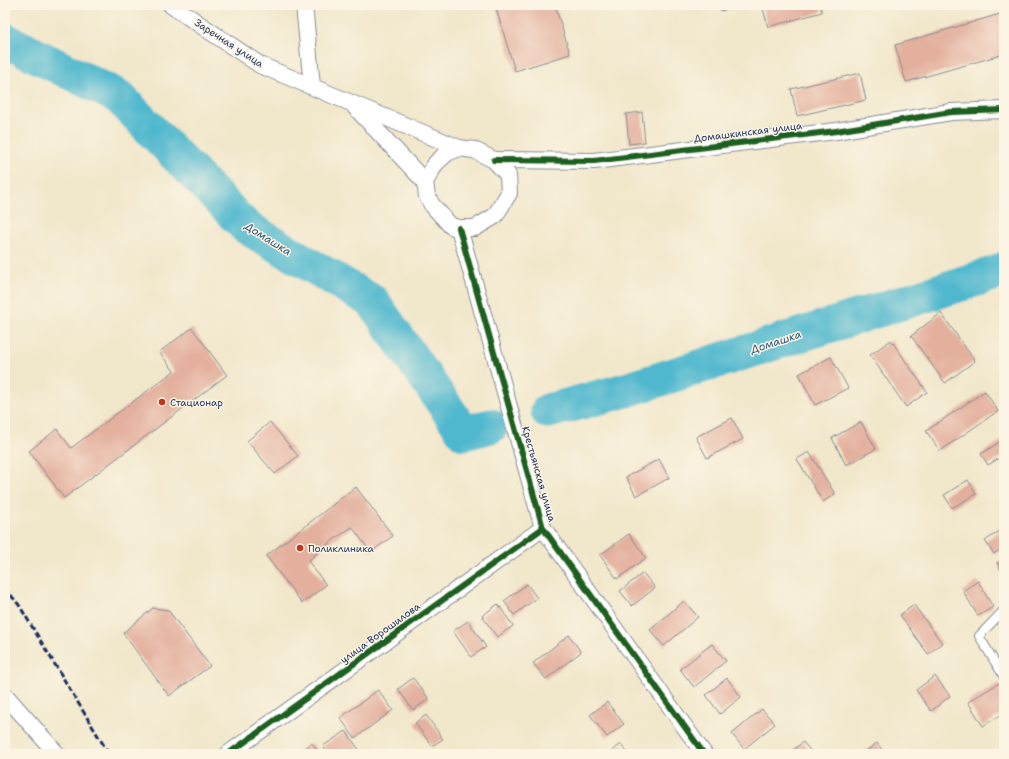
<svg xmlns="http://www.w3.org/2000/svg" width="1009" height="759" font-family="'Shantell Sans',sans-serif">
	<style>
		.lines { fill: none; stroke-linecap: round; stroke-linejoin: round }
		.river { stroke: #50b8ce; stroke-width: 35 }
		.building { fill: #e4b09e }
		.lane-casing { stroke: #868b94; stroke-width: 10 }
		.street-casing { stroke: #868b94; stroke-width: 18 }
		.lane { stroke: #fff; stroke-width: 8 }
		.street { stroke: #fff; stroke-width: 16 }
		.rail { stroke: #1b2f5e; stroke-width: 3; stroke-dasharray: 6 3; stroke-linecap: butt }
		.cycleway-casing { stroke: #fcf5e5; stroke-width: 8 }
		.cycleway { stroke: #1b5e20; stroke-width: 6 }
		.poi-dot { fill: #c8321e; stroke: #fcf5e5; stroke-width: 1.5 }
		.labels { text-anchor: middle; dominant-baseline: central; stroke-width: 3; stroke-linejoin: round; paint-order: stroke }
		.street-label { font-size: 10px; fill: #1b2f5e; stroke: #fcf5e5 }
		.poi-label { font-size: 10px; fill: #1b2f5e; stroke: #fcf5e5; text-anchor: start }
		.water-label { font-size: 11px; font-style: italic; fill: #2b5880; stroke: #fcf5e5 }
	</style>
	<rect width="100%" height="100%" fill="#fcf5e5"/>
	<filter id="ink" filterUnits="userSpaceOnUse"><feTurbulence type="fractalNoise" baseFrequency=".025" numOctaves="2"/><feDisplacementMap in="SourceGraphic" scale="8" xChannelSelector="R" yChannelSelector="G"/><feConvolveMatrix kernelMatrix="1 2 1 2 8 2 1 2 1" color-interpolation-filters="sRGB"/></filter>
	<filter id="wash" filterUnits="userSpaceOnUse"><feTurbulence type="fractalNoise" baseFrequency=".012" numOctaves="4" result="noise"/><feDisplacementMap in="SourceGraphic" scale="16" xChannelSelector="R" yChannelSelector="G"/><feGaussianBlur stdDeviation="0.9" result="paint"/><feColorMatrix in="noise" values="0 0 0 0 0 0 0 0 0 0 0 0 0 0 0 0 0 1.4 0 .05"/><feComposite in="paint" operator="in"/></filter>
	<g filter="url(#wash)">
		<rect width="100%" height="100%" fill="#f1e7cb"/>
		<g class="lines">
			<!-- river -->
			<g class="river">
				<path d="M5 40 119 97 246 227 373 302 464 433 491 426"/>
				<path d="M548 411 626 390 999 272 1004 269"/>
			</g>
		</g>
		<g id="blocks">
			<!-- building -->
			<g class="building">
				<path d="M495 5H555L570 54 515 71Z"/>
				<path d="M720 5H742L721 11Z"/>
				<path d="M762 5H820L822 12 768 27Z"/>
				<path d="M1000 14 1004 29V54L906 82 895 45Z"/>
				<path d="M860 73 866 100 797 116 791 89Z"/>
				<path d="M642 112 645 142 629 144 626 114Z"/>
				<path d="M941 313 975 361 945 383 911 336Z"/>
				<path d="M192 328 227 375 64 498 29 451 57 429 71 448 174 371 159 352Z"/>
				<path d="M891 340 927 392 906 407 870 355Z"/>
				<path d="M831 357 848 388 815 405 799 374Z"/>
				<path d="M985 391 998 411 940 451 926 431Z"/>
				<path d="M732 418 743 439 707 458 696 437Z"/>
				<path d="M270 422 298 456 275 474 247 441Z"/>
				<path d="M861 422 876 449 846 465 832 438Z"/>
				<path d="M1004 439V455L988 465 981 454Z"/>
				<path d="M809 452 835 494 823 502 797 459Z"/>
				<path d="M659 459 669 478 636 496 626 477Z"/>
				<path d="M968 480 976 494 952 508 944 495Z"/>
				<path d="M356 487 393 536 371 552 352 527 329 543 308 561 326 585 302 603 266 556Z"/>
				<path d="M1004 528V547L994 554 985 541Z"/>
				<path d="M629 534 646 558 617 579 600 555Z"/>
				<path d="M1004 559V575L997 563Z"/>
				<path d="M643 573 655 588 632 606 620 591Z"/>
				<path d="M978 581 993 607 978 616 963 591Z"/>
				<path d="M527 584 537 598 514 615 504 601Z"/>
				<path d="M684 601 698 617 664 646 650 630Z"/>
				<path d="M498 604 513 626 497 637 482 616Z"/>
				<path d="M914 605 942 643 928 654 900 615Z"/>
				<path d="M153 608 168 610 210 666 169 696 123 633Z"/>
				<path d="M468 621 486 647 471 657 453 631Z"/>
				<path d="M569 635 581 652 546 679 533 663Z"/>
				<path d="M712 644 726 661 694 687 680 669Z"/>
				<path d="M935 676 950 696 931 711 916 690Z"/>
				<path d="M413 678 429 699 413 710 398 689Z"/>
				<path d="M727 678 741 697 720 714 706 695Z"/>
				<path d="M999 683 1004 691V713L983 726 968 702Z"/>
				<path d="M378 690 393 710 355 738 340 718Z"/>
				<path d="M607 702 624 724 607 737 590 715Z"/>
				<path d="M762 709 775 724 744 749 732 734Z"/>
				<path d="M426 715 443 739 432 746 415 723Z"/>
				<path d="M346 731 362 754H328L323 746Z"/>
				<path d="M803 742 813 754H788Z"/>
				<path d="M312 743 320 754H296Z"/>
				<path d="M877 743 885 754H862Z"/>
				<path d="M621 744 628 754H609Z"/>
			</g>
		</g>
	</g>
	<g filter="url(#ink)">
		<use href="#blocks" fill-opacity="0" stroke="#868b94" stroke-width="1"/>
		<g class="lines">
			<!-- lane casing -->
			<g class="lane-casing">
				<path id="lane" d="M1004 610 979 636 1004 677"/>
			</g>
			<!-- street casing -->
			<g class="street-casing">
				<g id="street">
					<path d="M171 5 260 65 459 148"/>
					<path d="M304 5 312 86"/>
					<path d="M355 107 425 182"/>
					<path d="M459 148 474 150 494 160 508 175 509 193 495 216 475 228H459L451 226 432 205 427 196 425 182 436 163 447 153Z"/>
					<path d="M494 160 594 161 836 131 951 112 1004 110"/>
					<path d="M459 228 543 528 704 754"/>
					<path d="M5 695 57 754"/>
					<path d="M228 754 543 528"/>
				</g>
			</g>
			<!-- lane -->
			<use href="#lane" class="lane"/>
			<!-- street -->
			<use href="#street" class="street"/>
			<!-- rail -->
			<path class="rail" d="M5 588 19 605 109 754"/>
			<!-- cycleway casing -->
			<g class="cycleway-casing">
				<g id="cycleway">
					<path d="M494 160 594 161 836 131 951 112 1004 110"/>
					<path d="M459 228 543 528 704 754"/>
					<path d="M228 754 543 528"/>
				</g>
			</g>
			<!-- cycleway -->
			<use href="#cycleway" class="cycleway"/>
		</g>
	</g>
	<!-- markers -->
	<g class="poi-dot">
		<circle cx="162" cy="402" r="4"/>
		<circle cx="300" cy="548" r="4"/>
	</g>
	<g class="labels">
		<!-- street labels -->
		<g class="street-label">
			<text transform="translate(229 43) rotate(33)">Заречная улица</text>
			<text transform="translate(748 132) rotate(-7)">Домашкинская улица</text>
			<text transform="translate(539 474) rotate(74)">Крестьянская улица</text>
			<text transform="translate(380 633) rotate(-36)">улица Ворошилова</text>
		</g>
		<!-- poi labels -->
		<g class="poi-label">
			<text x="170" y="402">Стационар</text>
			<text x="308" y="548">Поликлиника</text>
		</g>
		<!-- water labels -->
		<g class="water-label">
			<text transform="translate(268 239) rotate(32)">Домашка</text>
			<text transform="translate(776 342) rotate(-18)">Домашка</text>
		</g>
	</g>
	<!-- margin -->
	<rect width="1009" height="759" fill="none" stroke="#fcf5e5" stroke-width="20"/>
</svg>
